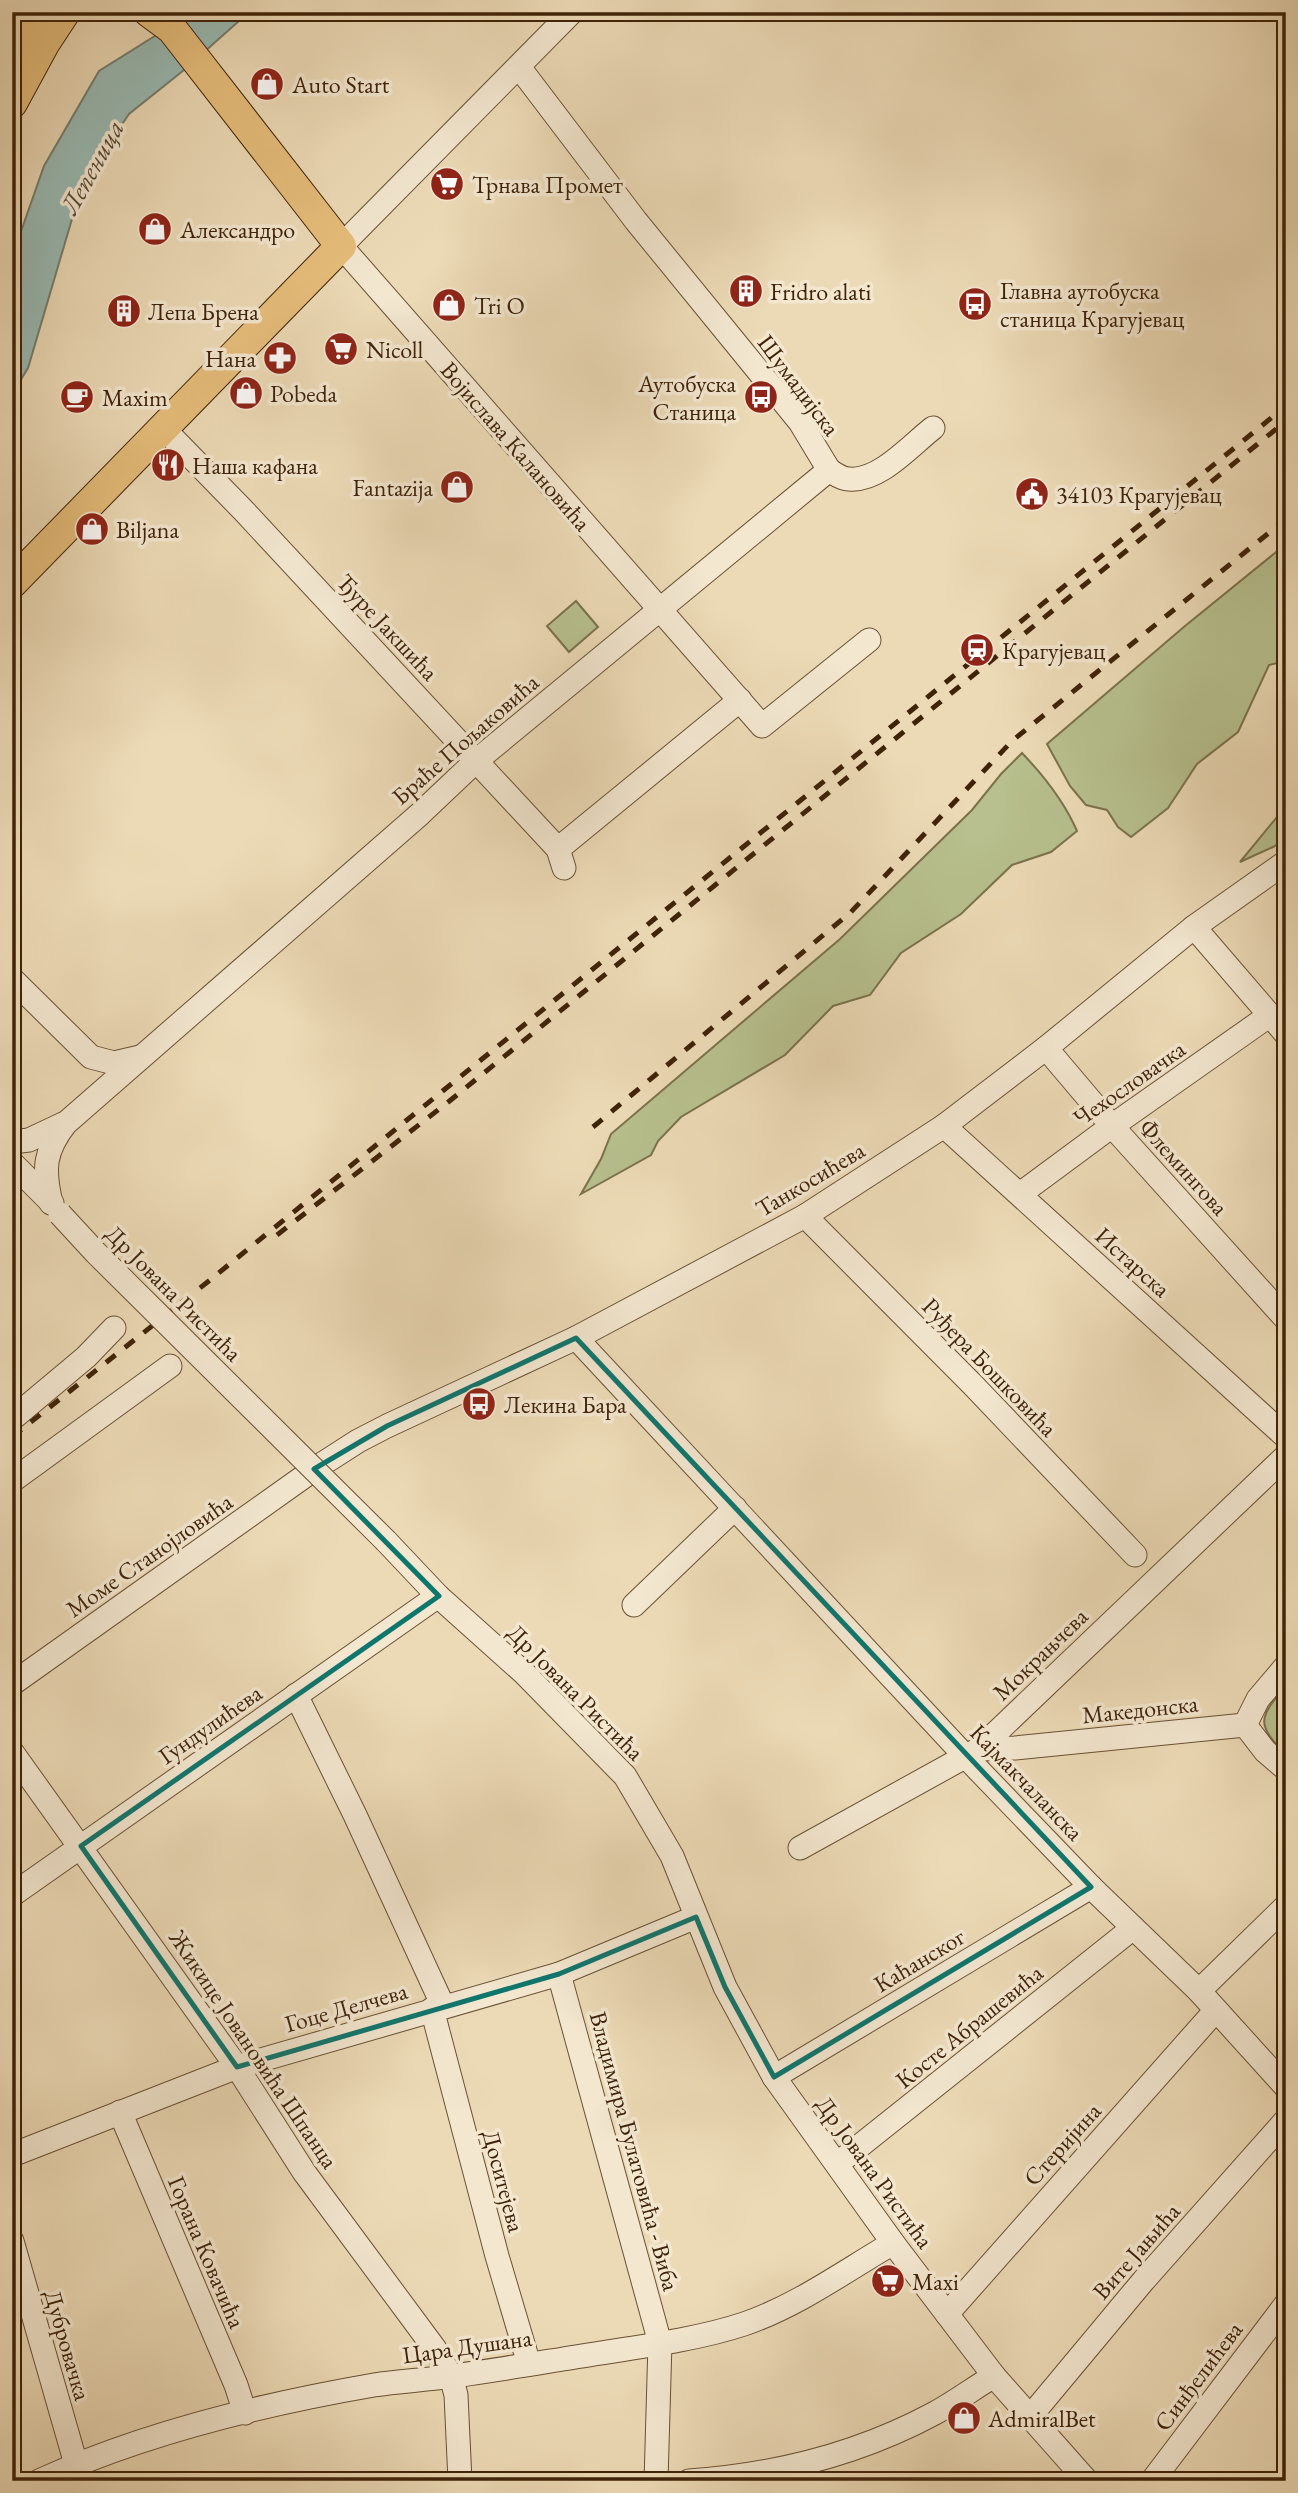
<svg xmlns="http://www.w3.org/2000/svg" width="1298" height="2493" font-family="'EB Garamond',serif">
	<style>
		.green { fill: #b7c08e; stroke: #7b724c; stroke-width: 2 }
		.water { fill: #99bab4; stroke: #757e70; stroke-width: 2 }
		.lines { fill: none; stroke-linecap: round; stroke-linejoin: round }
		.minor-casing { stroke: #6a5134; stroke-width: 25 }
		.major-casing { stroke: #3f2309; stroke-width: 32 }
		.minor { stroke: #f3e7d0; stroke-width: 23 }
		.major { stroke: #e6bd7b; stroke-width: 30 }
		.rail { stroke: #3f2309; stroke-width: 5; stroke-dasharray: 12 12; stroke-linecap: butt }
		.minor-bridge-casing { stroke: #6a5134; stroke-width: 25; stroke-linecap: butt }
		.minor-bridge { stroke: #f3e7d0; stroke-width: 23 }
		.marked { fill: none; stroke: #0f766e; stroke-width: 5; stroke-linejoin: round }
		.labels { text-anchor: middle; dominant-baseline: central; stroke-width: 7; stroke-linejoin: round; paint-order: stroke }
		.poi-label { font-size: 24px; fill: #3f2309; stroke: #f3e7d0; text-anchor: start }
		.street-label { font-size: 24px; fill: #3f2309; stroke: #f3e7d0 }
		.water-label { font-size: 26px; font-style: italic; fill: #564934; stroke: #f3e7d0 }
	</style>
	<rect width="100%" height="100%" fill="#ecdab6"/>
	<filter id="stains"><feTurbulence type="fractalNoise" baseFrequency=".00286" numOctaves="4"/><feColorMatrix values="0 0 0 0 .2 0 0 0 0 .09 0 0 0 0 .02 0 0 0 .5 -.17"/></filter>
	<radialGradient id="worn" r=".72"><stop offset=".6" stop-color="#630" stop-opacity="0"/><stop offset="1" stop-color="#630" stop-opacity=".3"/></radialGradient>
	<!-- green -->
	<g class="green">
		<path d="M1286 544V661L1269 665 1238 732 1197 764 1168 808 1131 837 1118 827 1107 810 1086 805 1070 786 1047 744 1185 626Z"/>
		<path d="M576 601 598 627 569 652 547 626Z"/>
		<path d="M1022 753C1045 777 1064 801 1077 831L1051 852 1012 865 961 914 901 953 870 995 833 1006 785 1055 681 1117 658 1141 651 1155 581 1194 601 1159 611 1134 840 939 972 810 1001 774Z"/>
		<path d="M1286 806V839L1273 847 1240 862Z"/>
		<path d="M1286 1686V1755C1256 1724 1258 1718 1286 1686Z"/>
	</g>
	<!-- water -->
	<path class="water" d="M185 12H249L184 70 129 114 93 167 72 219 28 368 12 394V257L44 166 99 71 158 34Z"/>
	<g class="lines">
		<!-- minor casing -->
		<g class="minor-casing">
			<g id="minor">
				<path d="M572 12 341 246 762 726 869 640"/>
				<path d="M519 67 636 221 800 422 829 470"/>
				<path d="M163 428 243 510 558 849 564 868"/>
				<path d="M829 470C835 474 842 479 849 479 879 482 911 445 933 428"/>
				<path d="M558 849 740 700"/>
				<path d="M1194 927 1286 1034"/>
				<path d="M12 979 91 1057 114 1063 140 1057"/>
				<path d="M1046 1048 1112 1126 1286 1319"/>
				<path d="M944 1126 1286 1437"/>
				<path d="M12 1142 29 1140 63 1124"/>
				<path d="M12 1163 52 1203"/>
				<path d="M1020 1194 1112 1126 1270 1015"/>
				<path d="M51 1203C43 1169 44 1151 66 1123L420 814 476 761 829 470"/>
				<path d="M805 1216 973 1385 1135 1555"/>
				<path d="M576 1338 966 1757 1091 1887 1199 1991 1286 2087"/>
				<path d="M12 1419 86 1357 114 1328"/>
				<path d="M12 1481 170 1366"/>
				<path d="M386 1541 438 1596 524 1673 625 1776 672 1856 725 1987 774 2077 893 2243 994 2376 1087 2481"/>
				<path d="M634 1605 735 1508"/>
				<path d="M12 1684 316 1468 358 1441 387 1426 576 1338 805 1216 944 1126 1046 1048 1194 927 1286 862"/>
				<path d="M296 1695 355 1815 443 2006"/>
				<path d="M1245 1725 1258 1699 1286 1666"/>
				<path d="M979 1749 1015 1748 1245 1725 1265 1751 1286 1769"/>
				<path d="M12 1752 237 2067 304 2172 435 2349 451 2376 456 2395 460 2481"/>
				<path d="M800 1848 979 1749 1286 1456"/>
				<path d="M12 1895 438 1596"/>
				<path d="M559 1974 660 2343 656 2481"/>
				<path d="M1199 1991 1286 1906"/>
				<path d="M432 2009 497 2256 529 2364"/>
				<path d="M774 2077 1091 1887"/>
				<path d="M120 2112 236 2385 245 2413"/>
				<path d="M12 2155 237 2067 559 1974 696 1917"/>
				<path d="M837 2164 1133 1928"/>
				<path d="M12 2241 76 2464"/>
				<path d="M947 2314 1216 2010"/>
				<path d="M1029 2418 1144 2280 1286 2120"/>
				<path d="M39 2481C141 2434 264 2404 374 2385 400 2381 427 2380 453 2376 490 2371 526 2365 563 2359 620 2349 690 2342 744 2324 797 2306 845 2271 893 2243"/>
				<path d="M689 2481C774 2475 859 2454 935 2413 955 2402 974 2388 994 2376"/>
				<path d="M1152 2481 1286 2304"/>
			</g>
		</g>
		<!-- major casing -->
		<g class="major-casing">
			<g id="major">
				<path d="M12 47 36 12"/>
				<path d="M12 103 44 44 65 12"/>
				<path d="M12 583 341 246 172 29 149 12"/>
			</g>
		</g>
		<!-- minor -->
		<use href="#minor" class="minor"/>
		<!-- major -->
		<use href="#major" class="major"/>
		<!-- rail -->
		<g class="rail">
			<path d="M593 1127 851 912 1012 741 1286 519"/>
			<path d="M277 1235 447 1103 1286 421"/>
			<path d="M12 1437 210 1280 1286 406"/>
		</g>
		<!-- minor-bridge casing -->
		<g class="minor-bridge-casing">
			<path id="minor-bridge" d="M60 1214 96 1253 386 1541"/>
		</g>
		<!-- minor-bridge -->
		<use href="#minor-bridge" class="minor-bridge"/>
	</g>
	<!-- marked area -->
	<path class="marked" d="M576 1338 1091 1887 774 2077 725 1987 696 1917 559 1974 237 2067 81 1846 439 1596 314 1469 387 1426Z"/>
	<!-- icons -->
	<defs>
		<g id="shop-disc" transform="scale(1.75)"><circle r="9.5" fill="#8f2418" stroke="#f3e7d0"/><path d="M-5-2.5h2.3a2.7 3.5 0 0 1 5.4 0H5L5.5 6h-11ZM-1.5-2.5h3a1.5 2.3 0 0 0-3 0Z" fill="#fff"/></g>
		<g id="supermarket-disc" transform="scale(1.75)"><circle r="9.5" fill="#8f2418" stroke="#f3e7d0"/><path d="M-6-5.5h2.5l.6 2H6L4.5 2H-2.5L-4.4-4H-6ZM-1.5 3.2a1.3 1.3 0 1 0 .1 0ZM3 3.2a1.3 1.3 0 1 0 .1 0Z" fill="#fff"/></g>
		<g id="building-disc" transform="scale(1.75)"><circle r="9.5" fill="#8f2418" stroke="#f3e7d0"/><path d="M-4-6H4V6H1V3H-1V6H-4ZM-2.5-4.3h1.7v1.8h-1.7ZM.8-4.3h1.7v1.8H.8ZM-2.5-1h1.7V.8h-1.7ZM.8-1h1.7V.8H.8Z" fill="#fff"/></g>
		<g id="bus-disc" transform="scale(1.75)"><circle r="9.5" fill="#8f2418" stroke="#f3e7d0"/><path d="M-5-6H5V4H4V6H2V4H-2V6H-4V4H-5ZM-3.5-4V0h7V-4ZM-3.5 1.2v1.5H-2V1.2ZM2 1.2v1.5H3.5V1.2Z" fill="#fff"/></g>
		<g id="pharmacy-disc" transform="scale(1.75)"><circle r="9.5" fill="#8f2418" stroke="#f3e7d0"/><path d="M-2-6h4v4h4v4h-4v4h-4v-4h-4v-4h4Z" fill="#fff"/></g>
		<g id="cafe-disc" transform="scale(1.75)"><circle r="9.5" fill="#8f2418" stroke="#f3e7d0"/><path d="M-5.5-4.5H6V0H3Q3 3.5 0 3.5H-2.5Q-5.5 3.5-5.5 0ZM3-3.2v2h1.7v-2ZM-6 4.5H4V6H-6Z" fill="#fff"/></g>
		<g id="restaurant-disc" transform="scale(1.75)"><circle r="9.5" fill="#8f2418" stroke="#f3e7d0"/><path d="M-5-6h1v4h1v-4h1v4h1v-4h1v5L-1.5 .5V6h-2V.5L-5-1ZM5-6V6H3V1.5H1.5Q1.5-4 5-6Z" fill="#fff"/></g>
		<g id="civic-disc" transform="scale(1.75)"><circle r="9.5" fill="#8f2418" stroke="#f3e7d0"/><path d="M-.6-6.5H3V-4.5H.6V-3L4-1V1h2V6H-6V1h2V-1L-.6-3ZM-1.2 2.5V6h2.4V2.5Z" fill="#fff"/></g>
		<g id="station-disc" transform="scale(1.75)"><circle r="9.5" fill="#8f2418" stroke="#f3e7d0"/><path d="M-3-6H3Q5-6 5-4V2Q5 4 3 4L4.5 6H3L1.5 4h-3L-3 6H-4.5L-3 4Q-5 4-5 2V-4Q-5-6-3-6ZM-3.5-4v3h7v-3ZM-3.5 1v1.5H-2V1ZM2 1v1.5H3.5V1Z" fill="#fff"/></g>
	</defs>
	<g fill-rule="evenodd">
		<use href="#shop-disc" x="267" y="84"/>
		<use href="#supermarket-disc" x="447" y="184"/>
		<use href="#shop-disc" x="155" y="229"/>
		<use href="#building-disc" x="746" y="291"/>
		<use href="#bus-disc" x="975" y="304"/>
		<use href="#shop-disc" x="449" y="305"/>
		<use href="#building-disc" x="124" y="311"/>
		<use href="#supermarket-disc" x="341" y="349"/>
		<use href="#pharmacy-disc" x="280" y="358"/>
		<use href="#shop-disc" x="246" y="393"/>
		<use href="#cafe-disc" x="77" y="397"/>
		<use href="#bus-disc" x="761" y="397"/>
		<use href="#restaurant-disc" x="168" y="465"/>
		<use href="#shop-disc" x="457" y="487"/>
		<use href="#civic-disc" x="1032" y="494"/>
		<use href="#shop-disc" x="92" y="529"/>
		<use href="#station-disc" x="977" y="650"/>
		<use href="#bus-disc" x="479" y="1404"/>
		<use href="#supermarket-disc" x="888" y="2281"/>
		<use href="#shop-disc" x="964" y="2418"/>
	</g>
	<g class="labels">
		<!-- poi labels -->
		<g class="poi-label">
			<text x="292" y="84">Auto Start</text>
			<text x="472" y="184">Трнава Промет</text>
			<text x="180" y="229">Александро</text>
			<text x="1000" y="290">Главна аутобуска<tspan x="1000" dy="28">станица Крагујевац</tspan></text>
			<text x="770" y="291">Fridro alati</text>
			<text x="474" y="305">Tri O</text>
			<text x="148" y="311">Лепа Брена</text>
			<text x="366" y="349">Nicoll</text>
			<text x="256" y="358" text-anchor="end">Нана</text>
			<text x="736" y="383" text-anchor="end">Аутобуска<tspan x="736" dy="28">Станица</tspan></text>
			<text x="270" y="393">Pobeda</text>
			<text x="102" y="397">Maxim</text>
			<text x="192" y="465">Наша кафана</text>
			<text x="433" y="487" text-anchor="end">Fantazija</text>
			<text x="1056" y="494">34103 Крагујевац</text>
			<text x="116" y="529">Biljana</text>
			<text x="1002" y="650">Крагујевац</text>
			<text x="504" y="1404">Лекина Бара</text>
			<text x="912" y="2281">Maxi</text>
			<text x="988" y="2418">AdmiralBet</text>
		</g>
		<!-- street labels -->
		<g class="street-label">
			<text transform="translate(799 385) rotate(53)">Шумадијска</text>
			<text transform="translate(516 446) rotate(49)">Војислава Калановића</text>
			<text transform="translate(388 627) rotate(47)">Ђуре Јакшића</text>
			<text transform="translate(465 739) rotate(-41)">Браће Пољаковића</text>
			<text transform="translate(1129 1083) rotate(-35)">Чехословачка</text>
			<text transform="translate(1184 1167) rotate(48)">Флемингова</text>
			<text transform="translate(810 1179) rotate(-31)">Танкосићева</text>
			<text transform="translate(1133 1262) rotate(42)">Истарска</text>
			<text transform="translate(174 1293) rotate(45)">Др Јована Ристића</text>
			<text transform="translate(990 1367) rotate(46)">Руђера Бошковића</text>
			<text transform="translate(149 1555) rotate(-35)">Моме Станојловића</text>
			<text transform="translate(1040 1654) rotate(-44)">Мокрањчева</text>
			<text transform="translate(576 1692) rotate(45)">Др Јована Ристића</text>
			<text transform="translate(1140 1709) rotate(-6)">Македонска</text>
			<text transform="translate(210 1724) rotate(-35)">Гундулићева</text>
			<text transform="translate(1027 1782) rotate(46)">Кајмакчаланска</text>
			<text transform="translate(919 1960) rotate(-31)">Каћанског</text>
			<text transform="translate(346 2007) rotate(-16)">Гоце Делчева</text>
			<text transform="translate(969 2026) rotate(-39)">Косте Абрашевића</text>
			<text transform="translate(254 2049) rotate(56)">Жикице Јовановића Шпанца</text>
			<text transform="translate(1062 2144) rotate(-48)">Стеријина</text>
			<text transform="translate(635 2151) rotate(75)">Владимира Булатовића - Виба</text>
			<text transform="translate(875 2172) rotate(54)">Др Јована Ристића</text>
			<text transform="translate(504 2181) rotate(75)">Доситејева</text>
			<text transform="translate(1136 2251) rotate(-49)">Вите Јањића</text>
			<text transform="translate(207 2252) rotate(67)">Горана Ковачића</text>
			<text transform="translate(68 2345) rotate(74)">Дубровачка</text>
			<text transform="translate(467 2346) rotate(-8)">Цара Душана</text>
			<text transform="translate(1198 2376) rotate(-53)">Синђелићева</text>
		</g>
		<!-- water labels -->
		<g class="water-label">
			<text transform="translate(92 167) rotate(-61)">Лепеница</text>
		</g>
	</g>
	<!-- margin -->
	<rect width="1298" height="2493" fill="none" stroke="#ecdab6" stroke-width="42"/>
	<rect x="14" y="14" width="1270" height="2465" fill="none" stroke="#3f2309" stroke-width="3.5"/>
	<rect x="21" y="21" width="1256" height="2451" fill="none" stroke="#3f2309" stroke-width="2"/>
	<rect width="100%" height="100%" filter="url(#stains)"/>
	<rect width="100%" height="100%" fill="url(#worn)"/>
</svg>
